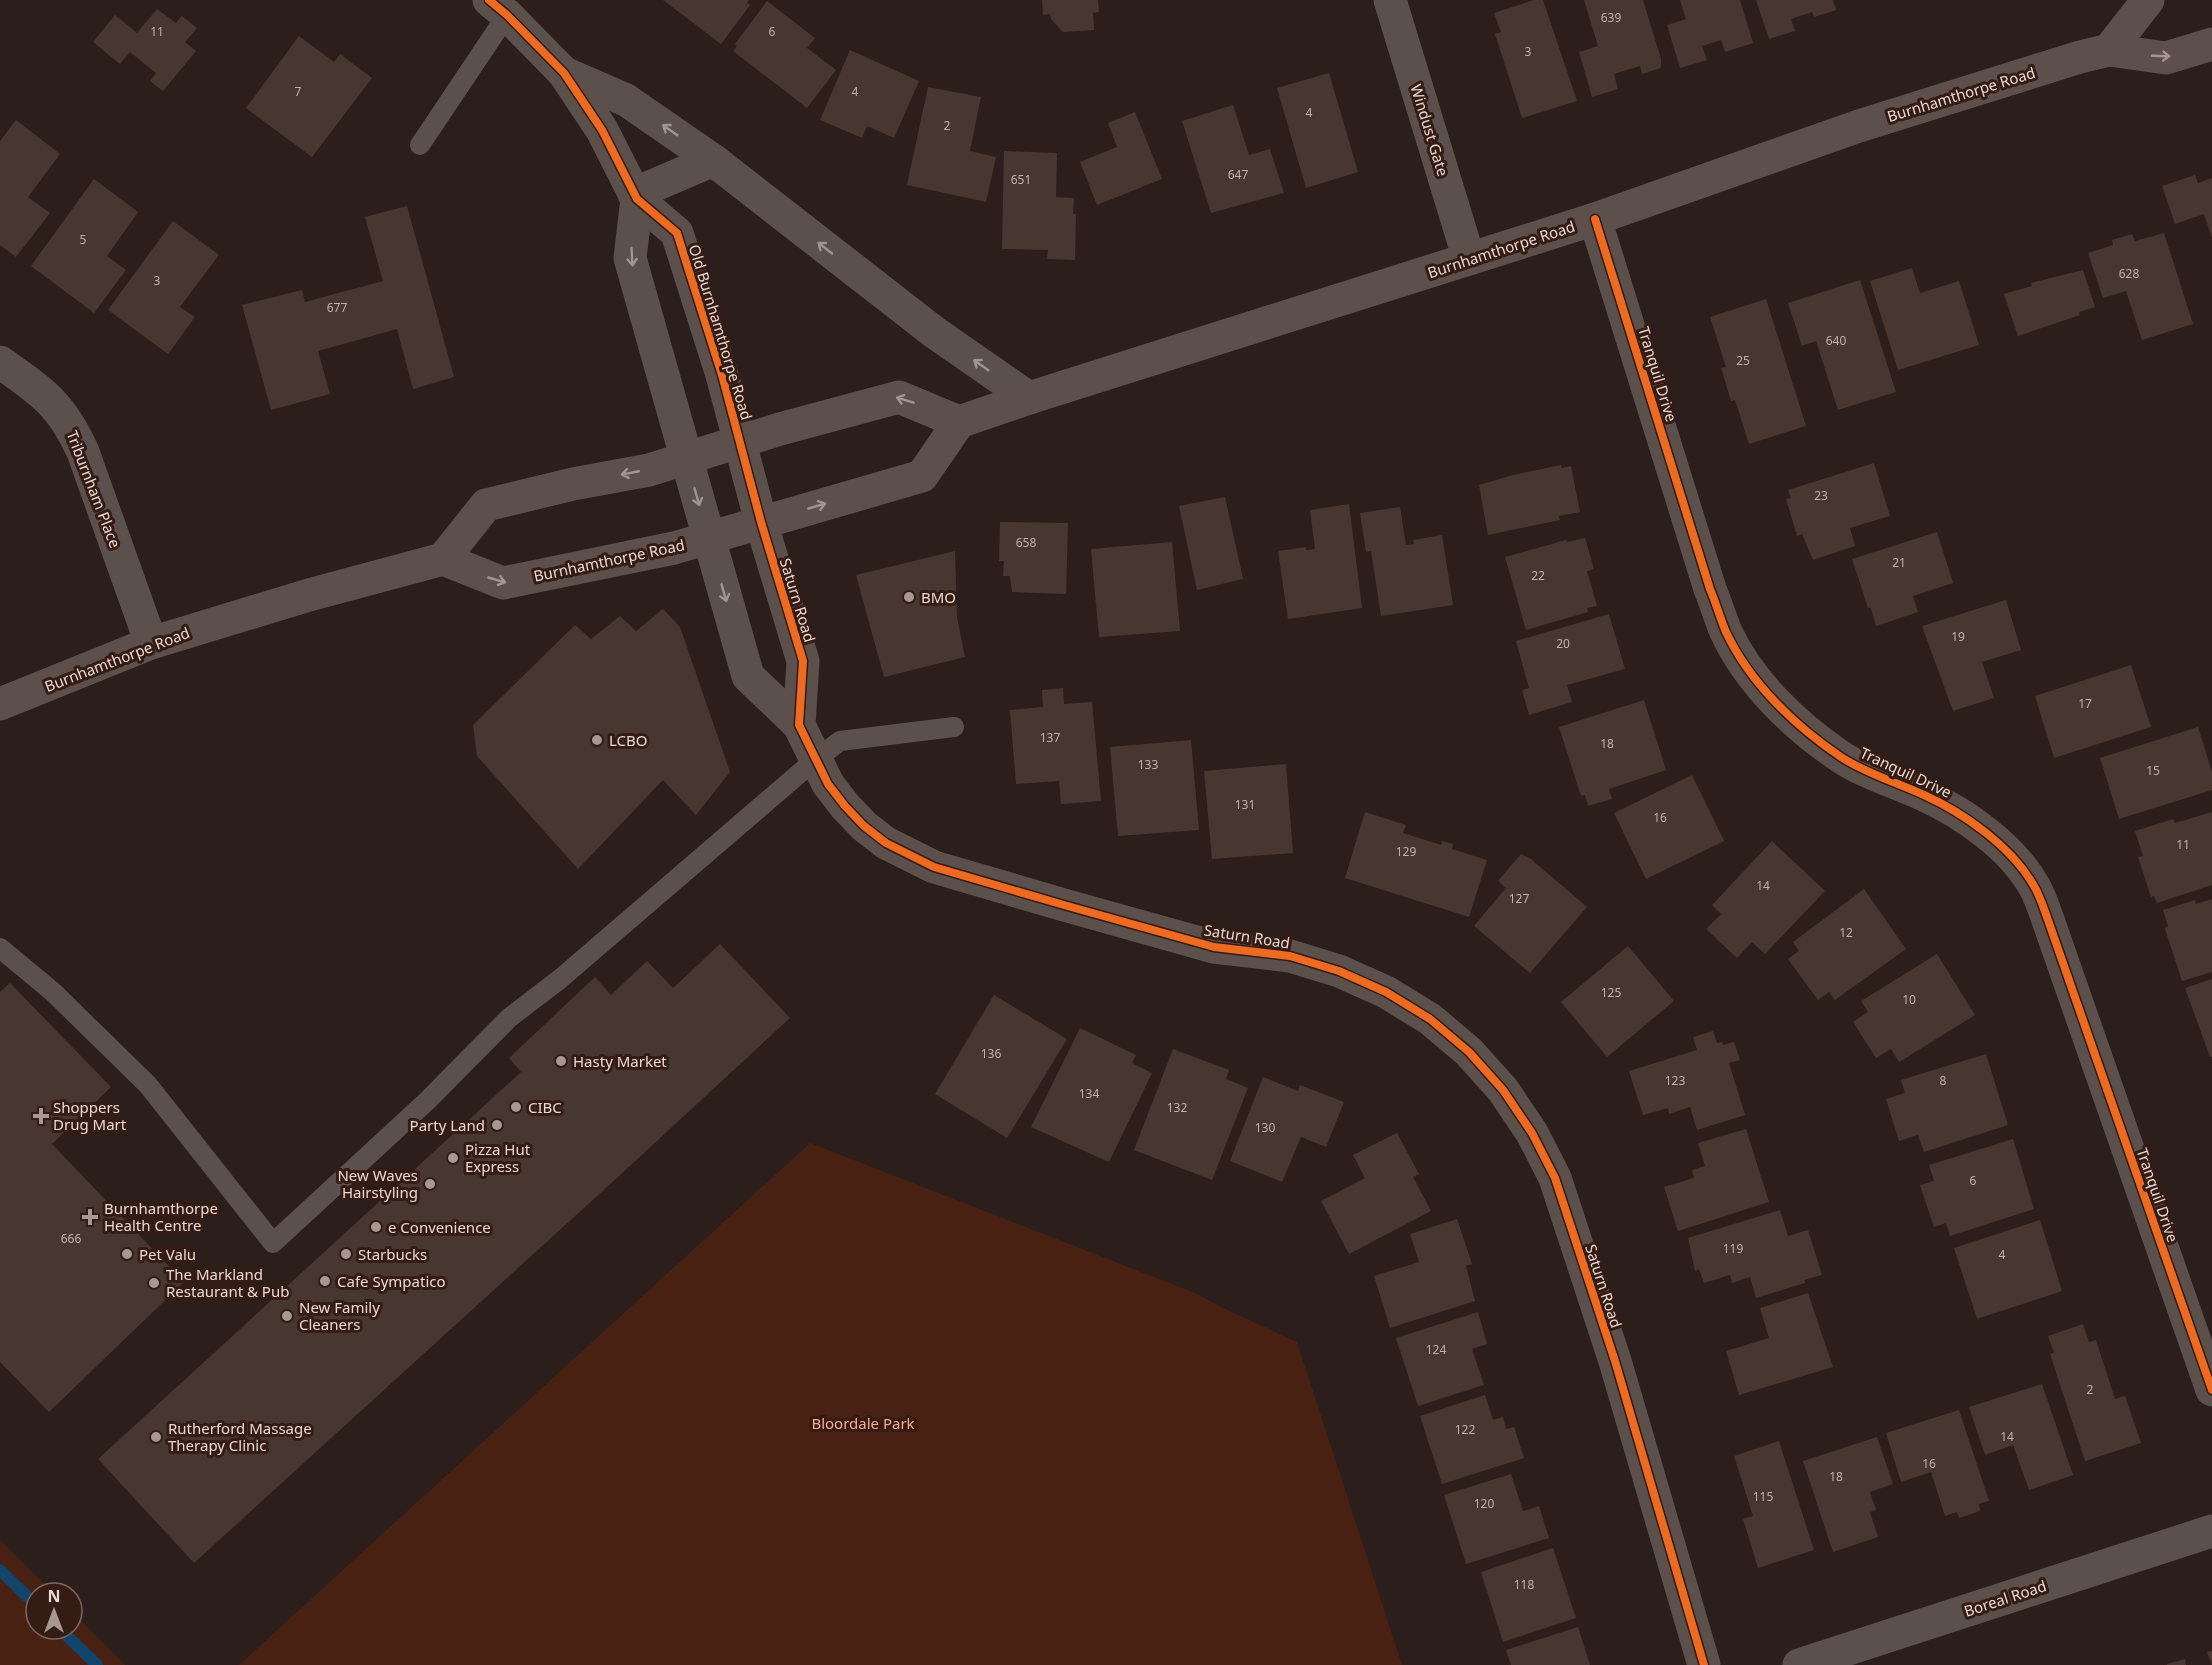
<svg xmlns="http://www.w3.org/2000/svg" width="2212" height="1665" font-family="'Noto Sans',sans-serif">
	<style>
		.green { fill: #492112 }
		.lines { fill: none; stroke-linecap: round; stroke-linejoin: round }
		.stream { stroke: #11456c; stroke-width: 12 }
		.building { fill: #483631 }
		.service { stroke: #5b504c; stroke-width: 20 }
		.minor { stroke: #5b504c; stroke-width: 33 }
		.secondary { stroke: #5d504c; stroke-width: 33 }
		.cycleway-casing { stroke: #341b13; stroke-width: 11 }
		.cycleway { stroke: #ed6a23; stroke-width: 8 }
		.oneway { stroke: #a49490 }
		.oneway2 { stroke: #a29490 }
		.poi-dot { fill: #a89893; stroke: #341b13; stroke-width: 2 }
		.labels { text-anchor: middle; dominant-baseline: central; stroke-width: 6; stroke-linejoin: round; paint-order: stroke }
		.number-label { font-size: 12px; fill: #c2b0aa }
		.street-label { font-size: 15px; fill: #ead9d3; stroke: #341b13 }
		.poi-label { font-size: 15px; fill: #ead9d3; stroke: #341b13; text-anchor: start }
		.park-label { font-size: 15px; fill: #f9ac91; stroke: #341b13 }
	</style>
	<rect width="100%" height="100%" fill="#2c1f1b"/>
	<!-- green -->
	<g class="green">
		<path d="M810 1143 1195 1293 1225 1309 1297 1342 1402 1665H239Z"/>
		<path d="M0 1540 53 1593H36V1629H72V1612L125 1665H0Z"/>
	</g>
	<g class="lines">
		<!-- stream -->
		<g class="stream">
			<path d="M0 1570 36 1605"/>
			<path d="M60 1629 97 1665"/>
		</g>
	</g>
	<!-- building -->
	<g class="building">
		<path d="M663 0H749L747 3 750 5 721 44Z"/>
		<path d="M1042 0H1098L1099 12 1093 13 1094 30 1063 32 1051 19 1050 14 1043 15Z"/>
		<path d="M1534 0H1543L1577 101 1522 118 1495 34 1501 32 1494 13Z"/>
		<path d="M1584 0H1643L1661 59V68L1642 74 1640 66 1614 74 1618 89 1592 97 1579 52 1598 46Z"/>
		<path d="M1680 0H1740L1753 43 1725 52 1721 40 1702 46 1707 60 1680 68 1667 25 1686 19Z"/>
		<path d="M1756 0H1833L1836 10 1814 17 1812 12 1791 19 1795 31 1769 39Z"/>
		<path d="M767 1 815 38 807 48 836 70 807 108 733 51 737 46 735 44Z"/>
		<path d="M157 9 176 23 182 16 197 28 185 42 196 51 163 91 150 81 156 73 130 52 120 64 93 42 115 15 137 33Z"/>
		<path d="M299 36 334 62 340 54 372 78 312 157 246 108Z"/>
		<path d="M850 50 919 81 894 138 867 126 862 138 820 120Z"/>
		<path d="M1329 73 1358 172 1306 188 1277 88Z"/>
		<path d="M928 87 981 97 970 151 996 157 986 202 907 185Z"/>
		<path d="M1233 105 1249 155 1270 149 1284 193 1211 213 1182 121Z"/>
		<path d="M1135 112 1162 179 1097 205 1080 162 1117 147 1108 123Z"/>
		<path d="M16 120 60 154 28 197 50 213 16 257 0 245V141Z"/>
		<path d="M1004 151 1057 153 1056 197 1074 198 1073 214H1076L1075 260 1047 259 1048 250 1002 249Z"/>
		<path d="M2195 175 2198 183 2212 178V238L2204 214 2175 224 2162 186Z"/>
		<path d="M94 179 138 212 107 256 126 270 94 313 31 266Z"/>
		<path d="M407 206 454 377 413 389 397 329 318 351 330 394 271 410 242 305 302 290 305 302 383 281 365 217Z"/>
		<path d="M173 221 219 255 180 307 195 317 168 354 108 310Z"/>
		<path d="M2164 233 2193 324 2142 340 2126 291 2103 298 2088 253 2113 245 2112 240 2132 234 2135 241Z"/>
		<path d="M1912 268 1920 293 1959 281 1979 345 1898 370 1870 281Z"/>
		<path d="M2083 270 2095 307 2079 312 2080 315 2018 336 2004 294 2032 286 2031 283Z"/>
		<path d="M1860 280 1896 392 1838 410 1816 341 1802 346 1788 303Z"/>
		<path d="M1766 299 1806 426 1749 444 1735 400 1731 401 1721 368 1726 367 1710 317Z"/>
		<path d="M1874 463 1890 516 1850 528 1855 546 1813 560 1802 534 1797 536 1786 499 1791 498 1788 490Z"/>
		<path d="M1561 465 1562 468 1571 466 1580 512 1559 516 1560 520 1488 535 1479 485 1513 475Z"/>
		<path d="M1225 497 1243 579 1197 590 1179 506Z"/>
		<path d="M1349 504 1362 608 1288 619 1278 551 1306 547V550L1315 549 1310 510Z"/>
		<path d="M1400 507 1406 545 1414 544 1413 540 1442 535 1453 605 1381 616 1371 551 1366 552 1360 513Z"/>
		<path d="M1000 522 1068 523 1066 594 1012 592 1010 576H1003L1004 561H999Z"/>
		<path d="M1937 532 1953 583 1913 596 1918 612 1876 626 1871 608H1868L1852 559Z"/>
		<path d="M1585 538 1594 569 1587 571 1597 606 1587 608 1588 612 1526 630 1505 557 1566 540 1567 542Z"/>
		<path d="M1172 542 1180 631 1099 637 1091 549Z"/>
		<path d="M955 551 957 618 965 657 884 677 856 575Z"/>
		<path d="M2006 600 2021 650 1982 662 1994 698 1953 711 1922 626Z"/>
		<path d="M663 609 680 627 730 772 696 815 663 780 578 869 477 756 473 725 575 625 591 639 620 616 636 631Z"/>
		<path d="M1609 614 1625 669 1567 685 1572 702 1529 715 1522 690 1529 688 1516 641Z"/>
		<path d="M2131 665 2151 727 2054 758 2035 696Z"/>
		<path d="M1063 688 1064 704 1092 702 1101 801 1061 804 1059 781 1016 784 1010 710 1043 707 1042 690Z"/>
		<path d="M1644 700 1666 770 1609 789 1612 799 1588 806 1585 795 1581 796 1559 727Z"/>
		<path d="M2198 727 2212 772V790L2119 819 2100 758Z"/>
		<path d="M1191 740 1199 830 1118 836 1110 747Z"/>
		<path d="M1286 764 1293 853 1212 859 1204 771Z"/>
		<path d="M1692 775 1724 841 1646 879 1614 813Z"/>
		<path d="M1365 812 1406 825 1403 833 1441 845 1442 841 1453 844 1452 849 1487 860 1469 917 1345 878Z"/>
		<path d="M2212 812V885L2157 903 2154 896 2151 897 2138 857 2143 856 2135 831 2173 819 2175 823Z"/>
		<path d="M1772 841 1825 891 1765 954 1752 942 1737 958 1706 929 1721 914 1712 905Z"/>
		<path d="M1521 854 1531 859 1587 907 1530 973 1474 926 1506 888 1498 881Z"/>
		<path d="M1864 889 1906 949 1835 1000 1829 992 1818 1000 1788 959 1799 951 1793 942Z"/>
		<path d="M2212 899V972L2182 981 2166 932 2165 928 2168 926 2163 910 2195 900 2196 904Z"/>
		<path d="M720 944 790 1018 619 1176 194 1563 98 1459 521 1072 509 1058 595 977 611 995 647 961 673 988Z"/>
		<path d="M1628 946 1674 1001 1607 1057 1561 1002Z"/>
		<path d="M1937 954 1975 1015 1899 1062 1891 1049 1876 1058 1853 1022 1868 1012 1861 1001Z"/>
		<path d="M2212 979V1057H2210L2185 988Z"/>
		<path d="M10 983 111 1087 52 1144 184 1282 49 1412 0 1362V992Z"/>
		<path d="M994 995 1067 1039 1007 1138 935 1094Z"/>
		<path d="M1080 1028 1136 1055 1132 1063 1152 1073 1109 1162 1031 1127Z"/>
		<path d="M1713 1031 1717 1043 1722 1042 1723 1045 1734 1042 1740 1060 1729 1063 1745 1115 1697 1130 1690 1107 1669 1114 1668 1108 1643 1115 1629 1071 1697 1050 1693 1037Z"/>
		<path d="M1173 1049 1229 1070 1226 1079 1248 1088 1212 1180 1134 1150Z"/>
		<path d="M1986 1054 2008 1125 1924 1152 1918 1135 1899 1141 1886 1099 1905 1093 1901 1080Z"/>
		<path d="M1263 1077 1298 1091 1300 1085 1344 1102 1326 1147 1301 1137 1282 1182 1230 1161Z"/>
		<path d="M1746 1129 1769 1202 1678 1231 1664 1187 1694 1178 1692 1170 1705 1166 1698 1143Z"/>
		<path d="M1397 1133 1419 1174 1413 1177 1431 1211 1349 1254 1321 1201 1365 1178 1353 1155Z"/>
		<path d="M2013 1139 2034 1209 1950 1236 1946 1223 1934 1227 1920 1185 1934 1181 1929 1165Z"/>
		<path d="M1780 1210 1788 1236 1808 1230 1822 1275 1804 1280 1805 1283 1756 1298 1750 1277 1732 1283 1730 1275 1704 1283 1699 1269 1695 1271 1688 1238Z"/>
		<path d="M1457 1219 1472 1264 1466 1266 1475 1301 1390 1328 1374 1276 1419 1262 1410 1234Z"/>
		<path d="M2040 1220 2062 1291 1977 1319 1954 1248Z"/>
		<path d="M1808 1293 1833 1367 1739 1395 1726 1351 1769 1338 1760 1308Z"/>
		<path d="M1478 1312 1487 1344 1472 1349 1484 1385 1418 1406 1396 1338Z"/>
		<path d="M2083 1324 2089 1342 2096 1340 2115 1399 2125 1396 2141 1443 2085 1461 2050 1354 2054 1353 2048 1336Z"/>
		<path d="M2042 1384 2073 1475 2029 1490 2013 1445 1985 1455 1969 1407Z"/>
		<path d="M1485 1395 1493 1420 1503 1417 1506 1429 1514 1427 1524 1458 1442 1484 1420 1416Z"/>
		<path d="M1959 1410 1989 1501 1979 1504 1980 1511 1959 1518 1957 1512 1945 1516 1931 1472 1901 1482 1886 1433Z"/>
		<path d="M1877 1437 1893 1484 1870 1492 1876 1510 1870 1512 1878 1537 1833 1552 1803 1461Z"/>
		<path d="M1779 1441 1814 1550 1758 1568 1743 1519 1753 1516 1734 1456Z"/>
		<path d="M1511 1474 1523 1511 1539 1506 1549 1538 1466 1564 1444 1495Z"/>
		<path d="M1553 1548 1576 1618 1503 1642 1481 1572Z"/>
		<path d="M1578 1627 1590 1665H1511L1506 1650Z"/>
		<path d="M2212 1651V1665L2207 1652Z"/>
		<path d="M2185 1659 2186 1665H2167V1664Z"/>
	</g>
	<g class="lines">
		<!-- service -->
		<g class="service">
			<path d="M420 145 507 15"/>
			<path d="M0 948 53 992 148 1085 273 1243 427 1101 509 1018 560 979 815 760 840 741 954 727"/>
		</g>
		<!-- minor -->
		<g class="minor">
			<path d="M489 0 507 15 564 73 602 130 637 199 677 233 722 375 761 522 803 661 799 725 828 784 845 806 864 826 886 843 934 867 1064 905 1214 947 1290 956 1339 971 1386 992 1430 1019 1469 1052 1503 1090 1532 1133 1555 1178 1615 1361 1704 1665"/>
			<path d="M1390 0 1469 259"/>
			<path d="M564 73 626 100 713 160 934 332 1029 398"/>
			<path d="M634 194 713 160"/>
			<path d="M637 199 630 258 748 676 799 725"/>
			<path d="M1595 219 1710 589C1716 603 1720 618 1726 632 1750 683 1795 726 1841 757 1867 774 1896 782 1924 795 1964 813 2012 847 2034 886 2040 896 2044 909 2048 920L2212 1390"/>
			<path d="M0 362C42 392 61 403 83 452L151 643"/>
			<path d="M1799 1665 2212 1531"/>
		</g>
		<!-- secondary -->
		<g class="secondary">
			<path d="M2109 50 2148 0"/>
			<path d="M443 559 503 583 674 548 922 476 959 422 1029 398 1595 219 1859 126 2080 57 2109 50 2166 58 2212 44"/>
			<path d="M0 704 151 643 309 595 443 559 486 505 573 484 649 470 780 429 899 397 959 422"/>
		</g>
		<!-- cycleway casing -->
		<g class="cycleway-casing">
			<g id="cycleway">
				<path d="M489 0 507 15 564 73 602 130 637 199 677 233 722 375 761 522 803 661 799 725 828 784 845 806 864 826 886 843 934 867 1064 905 1214 947 1290 956 1339 971 1386 992 1430 1019 1469 1052 1503 1090 1532 1133 1555 1178 1615 1361 1704 1665"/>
				<path d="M1595 219 1710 589C1716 603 1720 618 1726 632 1750 683 1795 726 1841 757 1867 774 1896 782 1924 795 1964 813 2012 847 2034 886 2040 896 2044 909 2048 920L2212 1390"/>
			</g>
		</g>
		<!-- cycleway -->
		<use href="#cycleway" class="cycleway"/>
	</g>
	<!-- one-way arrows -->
	<defs><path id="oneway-shaft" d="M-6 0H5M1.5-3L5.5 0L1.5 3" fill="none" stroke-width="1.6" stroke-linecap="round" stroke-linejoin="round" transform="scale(1.5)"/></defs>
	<g class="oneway">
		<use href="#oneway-shaft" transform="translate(2161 56) rotate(2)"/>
		<use href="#oneway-shaft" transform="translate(905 400) rotate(-163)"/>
		<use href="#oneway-shaft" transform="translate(630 473) rotate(169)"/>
		<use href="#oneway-shaft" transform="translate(817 506) rotate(-16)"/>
		<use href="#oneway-shaft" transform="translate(497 580) rotate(16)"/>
	</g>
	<g class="oneway2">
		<use href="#oneway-shaft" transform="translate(670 130) rotate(-145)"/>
		<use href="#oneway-shaft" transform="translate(825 248) rotate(-142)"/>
		<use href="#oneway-shaft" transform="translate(632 257) rotate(87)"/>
		<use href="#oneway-shaft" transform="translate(981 365) rotate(-145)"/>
		<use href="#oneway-shaft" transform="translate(697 497) rotate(74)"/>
		<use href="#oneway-shaft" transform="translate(724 593) rotate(74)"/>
	</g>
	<!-- markers -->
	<g class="poi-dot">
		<circle cx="909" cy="597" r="6"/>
		<circle cx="597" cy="740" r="6"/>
		<circle cx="561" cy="1061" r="6"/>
		<circle cx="516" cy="1107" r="6"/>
		<path d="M38 1107h6v6h6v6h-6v6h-6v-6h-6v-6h6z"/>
		<circle cx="497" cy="1125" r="6"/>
		<circle cx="453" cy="1158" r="6"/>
		<circle cx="430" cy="1184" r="6"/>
		<path d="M87 1208h6v6h6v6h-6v6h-6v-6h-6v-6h6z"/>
		<circle cx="376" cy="1227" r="6"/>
		<circle cx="127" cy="1254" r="6"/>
		<circle cx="346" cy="1254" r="6"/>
		<circle cx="325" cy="1281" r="6"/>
		<circle cx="154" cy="1283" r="6"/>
		<circle cx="287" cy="1316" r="6"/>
		<circle cx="156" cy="1437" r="6"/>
	</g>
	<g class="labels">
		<!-- number labels -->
		<g class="number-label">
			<text x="1611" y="17">639</text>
			<text x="157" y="31">11</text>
			<text x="772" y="31">6</text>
			<text x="1528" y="51">3</text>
			<text x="298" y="91">7</text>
			<text x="855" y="91">4</text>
			<text x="1309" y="112">4</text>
			<text x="947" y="125">2</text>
			<text x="1238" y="174">647</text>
			<text x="1021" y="179">651</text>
			<text x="83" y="239">5</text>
			<text x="2129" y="273">628</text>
			<text x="157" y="280">3</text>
			<text x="337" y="307">677</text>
			<text x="1836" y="340">640</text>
			<text x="1743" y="360">25</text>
			<text x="1821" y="495">23</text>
			<text x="1026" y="542">658</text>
			<text x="1899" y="562">21</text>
			<text x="1538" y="575">22</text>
			<text x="1958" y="636">19</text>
			<text x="1563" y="643">20</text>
			<text x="2085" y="703">17</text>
			<text x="1050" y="737">137</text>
			<text x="1607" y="743">18</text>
			<text x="1148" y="764">133</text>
			<text x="2153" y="770">15</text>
			<text x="1245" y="804">131</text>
			<text x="1660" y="817">16</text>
			<text x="2183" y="844">11</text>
			<text x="1406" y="851">129</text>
			<text x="1763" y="885">14</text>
			<text x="1519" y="898">127</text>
			<text x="1846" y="932">12</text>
			<text x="1611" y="992">125</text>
			<text x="1909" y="999">10</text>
			<text x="991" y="1053">136</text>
			<text x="1675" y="1080">123</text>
			<text x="1943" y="1080">8</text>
			<text x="1089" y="1093">134</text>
			<text x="1177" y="1107">132</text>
			<text x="1265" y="1127">130</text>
			<text x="1973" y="1180">6</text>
			<text x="71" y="1238">666</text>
			<text x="1733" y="1248">119</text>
			<text x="2002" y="1254">4</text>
			<text x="1436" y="1349">124</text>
			<text x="2090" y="1389">2</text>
			<text x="1465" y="1429">122</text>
			<text x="2007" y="1436">14</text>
			<text x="1929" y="1463">16</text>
			<text x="1836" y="1476">18</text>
			<text x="1763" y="1496">115</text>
			<text x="1484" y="1503">120</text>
			<text x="1524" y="1584">118</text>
		</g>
		<!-- street labels -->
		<g class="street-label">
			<text transform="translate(1961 94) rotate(-17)">Burnhamthorpe Road</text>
			<text transform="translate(1430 130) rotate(73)">Windust Gate</text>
			<text transform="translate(1501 249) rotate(-18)">Burnhamthorpe Road</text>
			<text transform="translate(721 332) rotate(73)">Old Burnhamthorpe Road</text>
			<text transform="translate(1658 374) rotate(73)">Tranquil Drive</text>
			<text transform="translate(94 489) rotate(69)">Triburnham Place</text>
			<text transform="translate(609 560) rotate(-12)">Burnhamthorpe Road</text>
			<text transform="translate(798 600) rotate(73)">Saturn Road</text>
			<text transform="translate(117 659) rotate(-21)">Burnhamthorpe Road</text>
			<text transform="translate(1906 772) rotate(25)">Tranquil Drive</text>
			<text transform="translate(1247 936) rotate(9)">Saturn Road</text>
			<text transform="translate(2158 1195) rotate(71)">Tranquil Drive</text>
			<text transform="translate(1604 1286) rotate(72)">Saturn Road</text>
			<text transform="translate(2005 1598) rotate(-18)">Boreal Road</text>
		</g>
		<!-- poi labels -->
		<g class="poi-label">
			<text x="921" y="597">BMO</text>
			<text x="609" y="740">LCBO</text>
			<text x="573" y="1061">Hasty Market</text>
			<text x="53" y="1107">Shoppers<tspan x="53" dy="17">Drug Mart</tspan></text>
			<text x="528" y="1107">CIBC</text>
			<text x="485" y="1125" text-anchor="end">Party Land</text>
			<text x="465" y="1149">Pizza Hut<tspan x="465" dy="17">Express</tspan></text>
			<text x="418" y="1175" text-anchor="end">New Waves<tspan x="418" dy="17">Hairstyling</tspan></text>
			<text x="104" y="1208">Burnhamthorpe<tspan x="104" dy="17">Health Centre</tspan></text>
			<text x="388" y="1227">e Convenience</text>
			<text x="139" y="1254">Pet Valu</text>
			<text x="358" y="1254">Starbucks</text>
			<text x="166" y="1274">The Markland<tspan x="166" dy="17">Restaurant &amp; Pub</tspan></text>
			<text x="337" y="1281">Cafe Sympatico</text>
			<text x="299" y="1307">New Family<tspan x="299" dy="17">Cleaners</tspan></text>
			<text x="168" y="1428">Rutherford Massage<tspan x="168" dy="17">Therapy Clinic</tspan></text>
		</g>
		<!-- park labels -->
		<g class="park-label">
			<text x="863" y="1423">Bloordale Park</text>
		</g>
	</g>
	<!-- north arrow -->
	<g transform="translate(54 1611)"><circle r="28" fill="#341b13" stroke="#7d6760" stroke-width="1.5"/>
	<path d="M0-4.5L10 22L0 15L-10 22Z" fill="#a89893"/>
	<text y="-9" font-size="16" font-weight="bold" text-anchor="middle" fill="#ead9d3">N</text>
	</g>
</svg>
